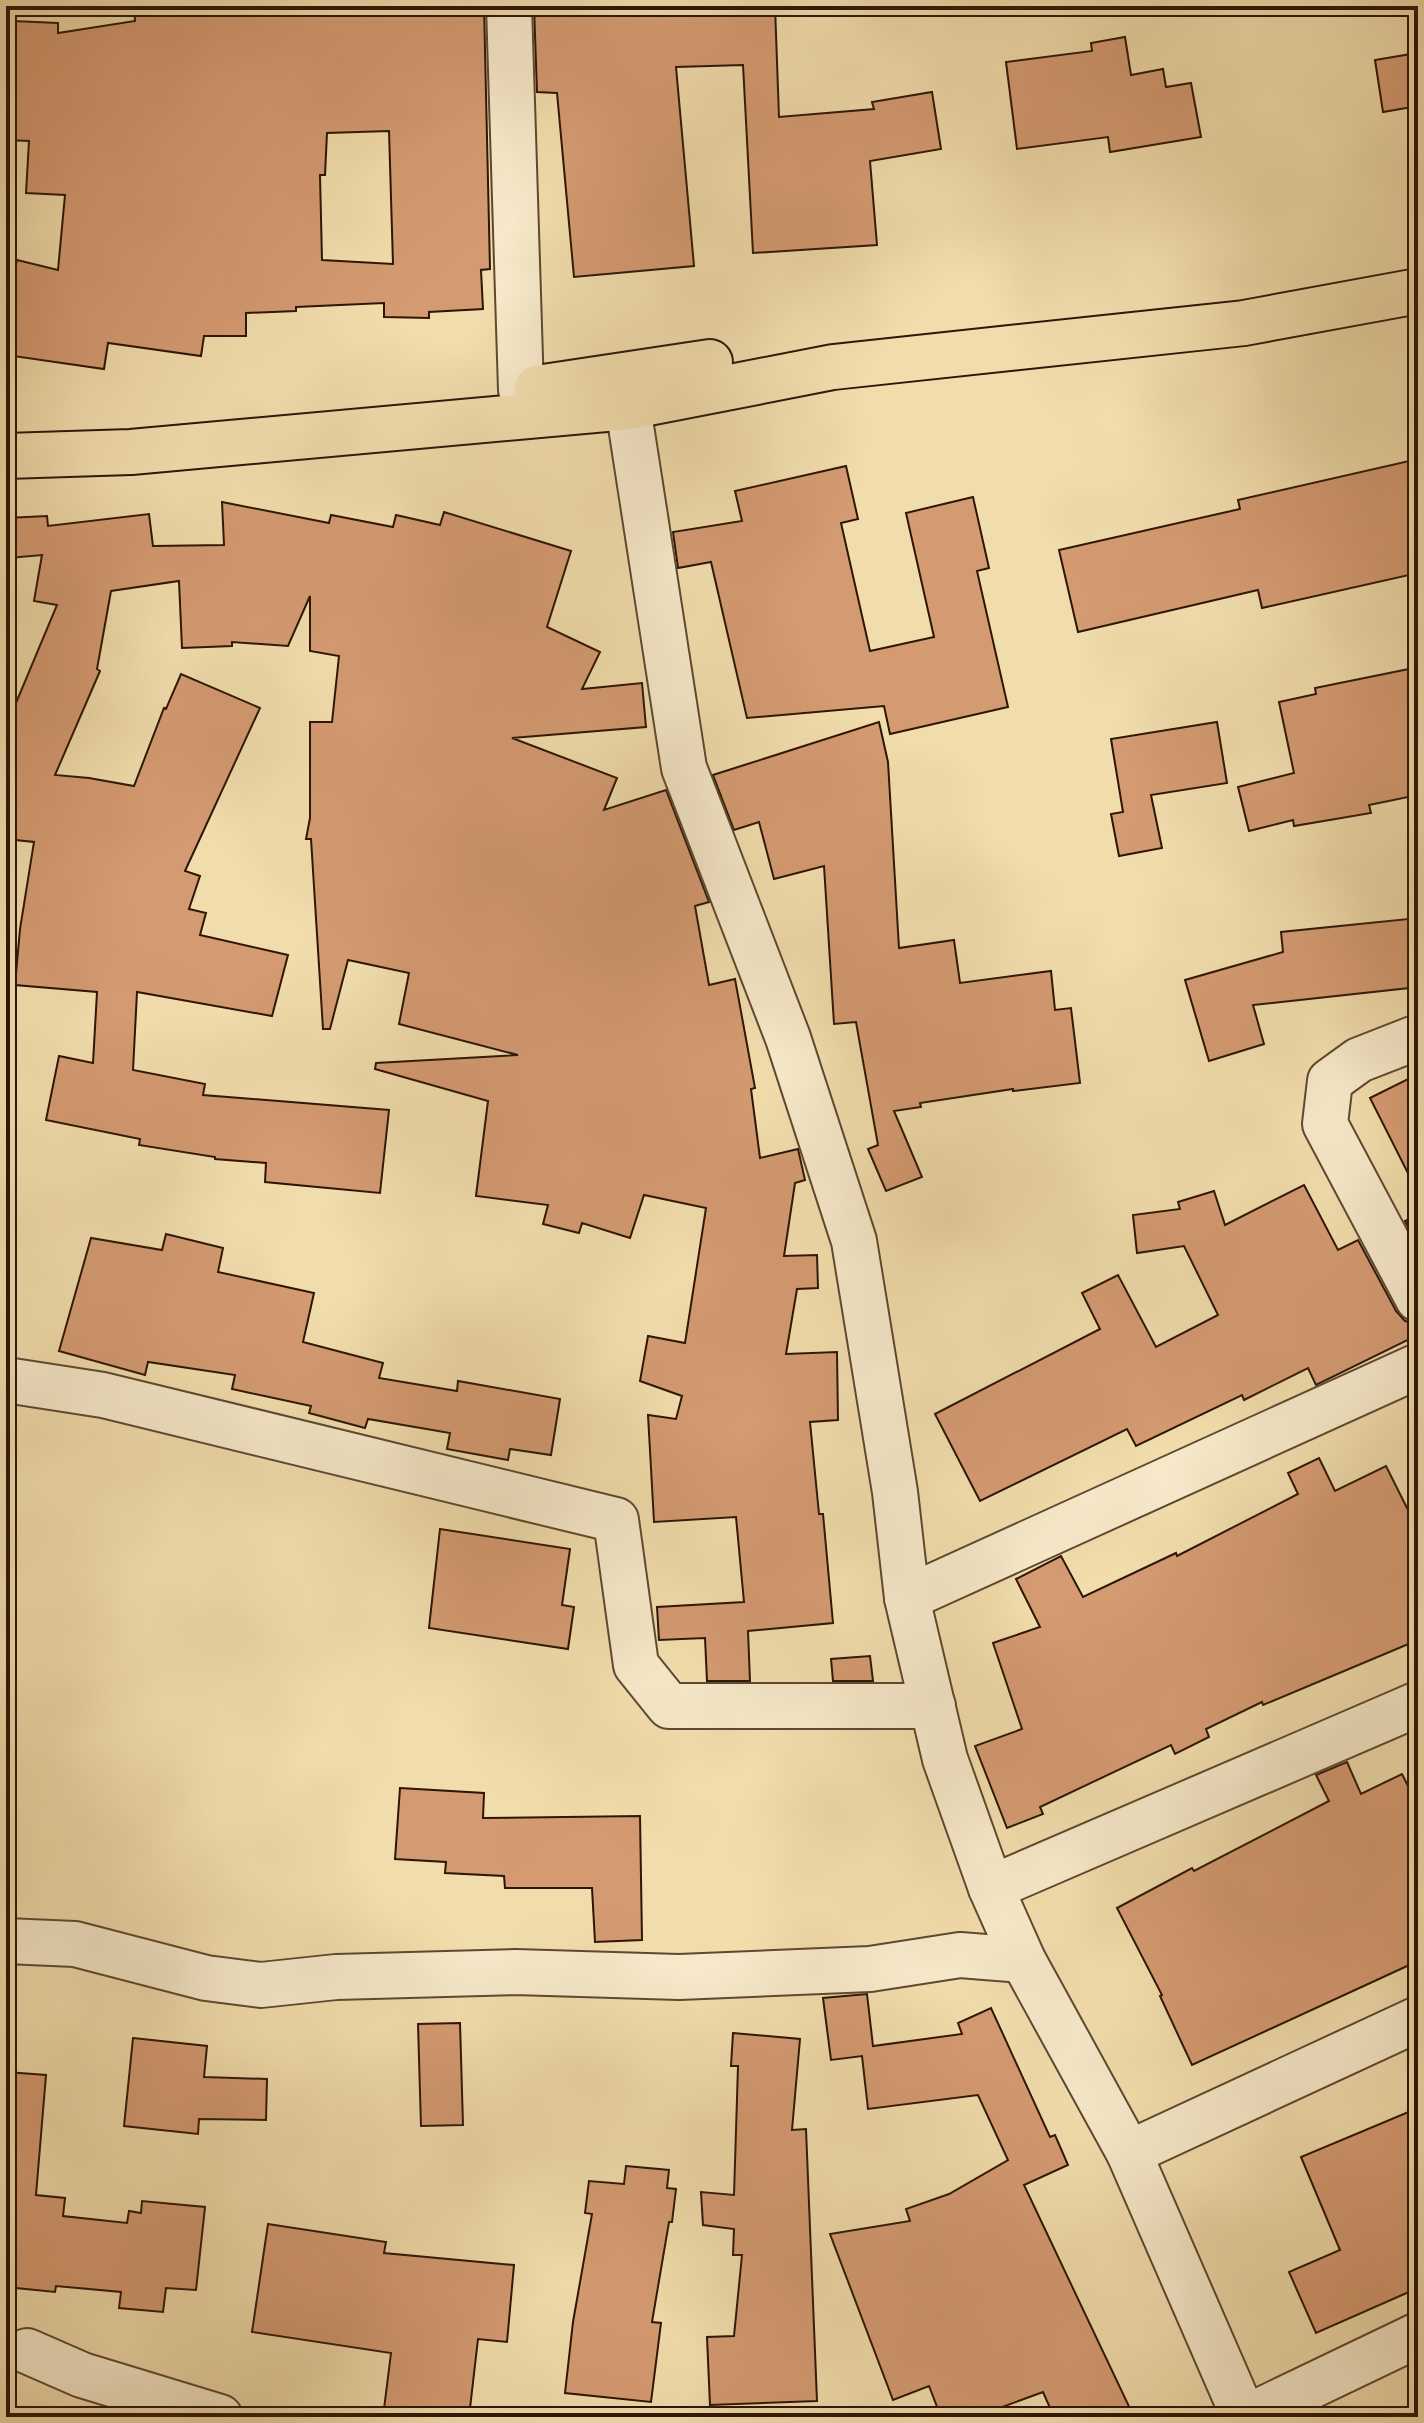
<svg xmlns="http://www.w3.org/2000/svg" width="1424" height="2423" font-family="'EB Garamond',serif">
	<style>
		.building { fill: #d49a72; stroke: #2d1606; stroke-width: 2; fill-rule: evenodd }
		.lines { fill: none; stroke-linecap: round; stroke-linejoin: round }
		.street-casing { stroke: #5e4830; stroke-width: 48 }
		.primary-casing { stroke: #2d1606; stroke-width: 48 }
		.street { stroke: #f6e8c9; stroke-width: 44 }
		.primary { stroke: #f1dcac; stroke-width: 44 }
	</style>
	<rect width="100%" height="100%" fill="#f1dcac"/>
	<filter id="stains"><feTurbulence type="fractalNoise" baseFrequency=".0025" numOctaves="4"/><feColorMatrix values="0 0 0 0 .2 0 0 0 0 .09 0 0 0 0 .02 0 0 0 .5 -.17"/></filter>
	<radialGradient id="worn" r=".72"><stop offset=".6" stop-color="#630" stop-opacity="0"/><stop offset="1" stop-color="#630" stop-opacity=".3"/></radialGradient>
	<!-- building -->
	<g class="building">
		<path d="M134 6H484L490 269 481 270 483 309 429 312V318L384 317V303L296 307V311L246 313V336H204L201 356 108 343 104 369 6 355V306L17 260 58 270 65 195 26 193 29 141 6 140V31H13V21L58 23V33L135 21ZM389 131 393 264 322 260 320 175H325L327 133Z"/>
		<path d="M534 6H775L779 117 874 109 872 102 932 92 941 149 870 161 877 245 753 253 743 65 676 67 694 266 574 277 557 93 537 92Z"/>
		<path d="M1125 37 1131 75 1163 69 1166 87 1191 83 1201 137 1110 152 1108 137 1017 149 1006 62 1092 51 1091 43Z"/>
		<path d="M1411 54 1418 106 1383 112 1375 60Z"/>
		<path d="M1418 459V573L1262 608 1258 590 1078 632 1059 550 1240 509 1238 500Z"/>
		<path d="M846 466 858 519 841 523 870 651 934 637 906 513 973 497 989 568 977 571 1008 707 890 734 884 706 747 718 711 562 678 568 673 532 742 521 735 491Z"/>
		<path d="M222 502 329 523 331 515 393 527 396 515 440 525 444 512 571 551 547 627 600 652 582 689 642 683 646 727 512 738 617 778 604 810 666 790 709 902 695 906 709 985 735 979 755 1088 751 1089 760 1158 798 1149 805 1180 795 1183 784 1256 817 1255 818 1288 797 1289 786 1354 837 1352 838 1420 810 1422 819 1514H823L833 1623 748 1631 750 1681H707L705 1638 659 1640 657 1607 744 1602 736 1517 654 1522 648 1415 676 1419 682 1396 640 1381 648 1336 685 1343 706 1208 644 1195 630 1238 582 1223 579 1233 543 1224 548 1205 476 1196 488 1101 375 1069 376 1063 518 1055 399 1024 409 973 348 960 330 1029H323L311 839H306L310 818V722H332L339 656 310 651V596L288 646 232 642V646L182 648 179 581 111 591 97 669 100 671 55 775 89 778 134 786 164 708 166 709 181 674 260 708 185 871 200 876 189 909 206 913 200 935 288 955 272 1016 137 992 133 1070 205 1084 203 1095 389 1110 380 1193 265 1182 266 1163 215 1159V1157L139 1145 140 1139 46 1120 59 1056 93 1063 97 992 15 985 20 929 34 842 6 839 13 757 6 756V724L12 702 16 703 57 605 34 601 42 555 9 558 6 518 47 516 48 526 149 514 153 546 224 545Z"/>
		<path d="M1409 669 1418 712V795L1369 805 1371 813 1294 826 1293 820 1249 831 1238 787 1294 773 1279 702 1316 694 1315 688Z"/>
		<path d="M879 722 888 762 899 948 954 940 960 983 1051 971 1055 1010 1071 1008 1080 1083 1013 1091V1089L920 1103 921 1107 894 1111 922 1177 886 1191 868 1149 878 1145 856 1022 834 1024 824 866 774 879 759 822 734 830 713 775Z"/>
		<path d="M1217 722 1227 783 1151 795 1162 848 1119 856 1111 814 1123 812 1111 739Z"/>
		<path d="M1418 918V987L1253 1005 1264 1044 1209 1061 1185 980 1283 952 1281 932Z"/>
		<path d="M1418 1074V1193L1370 1098Z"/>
		<path d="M1304 1185 1338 1250 1358 1240 1396 1311 1405 1321 1418 1324V1335L1316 1385 1308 1368 1244 1400 1242 1395 1136 1446 1127 1429 980 1501 935 1414 1100 1329 1082 1293 1118 1275 1156 1347 1218 1315 1184 1246 1137 1253 1133 1215 1180 1209 1178 1202 1214 1191 1225 1225Z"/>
		<path d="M1418 1215V1246L1405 1221Z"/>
		<path d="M166 1234 223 1248 218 1272 314 1293 303 1342 383 1363 379 1378 457 1391 458 1381 560 1399 551 1455 510 1449 508 1460 447 1449 450 1433 368 1419 365 1428 309 1413 311 1406 232 1389 235 1375 148 1362 145 1375 59 1351 91 1238 162 1250Z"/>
		<path d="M1319 1458 1335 1491 1386 1466 1418 1530V1640L1263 1705 1262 1702 1206 1729 1209 1737 1175 1754 1171 1745 1040 1807 1043 1814 1007 1828 975 1746 1022 1729 993 1643 1040 1627 1016 1579 1061 1556 1083 1597 1176 1553 1177 1556 1298 1494 1288 1473Z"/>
		<path d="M440 1529 570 1549 562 1605 574 1607 568 1649 429 1628Z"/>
		<path d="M870 1656 873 1681H833L831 1659Z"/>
		<path d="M1347 1762 1361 1794 1402 1774 1418 1806V1961L1192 2065 1160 1996 1162 1995 1117 1908 1192 1868 1194 1871 1329 1801 1316 1775Z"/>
		<path d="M400 1788 484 1793 483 1818 640 1816 642 1940 595 1942 592 1888H505L504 1876 445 1873 446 1862 395 1859Z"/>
		<path d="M867 1994 873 2046 962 2034 958 2023 991 2008 1050 2137 1055 2135 1068 2165 1024 2185 1134 2417H1054L1043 2392 975 2417H941L929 2386 893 2400 830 2234 910 2221 906 2209 949 2194 1008 2160 978 2095 868 2109 862 2056 831 2060 823 1998Z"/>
		<path d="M460 2023 463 2125 421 2126 418 2024Z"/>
		<path d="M733 2033 800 2039 792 2130 806 2129 817 2401 710 2405 707 2337 734 2336 742 2255H733L734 2229 703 2225 701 2192 734 2195 738 2066H731Z"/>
		<path d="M133 2038 207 2046 204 2077 267 2079 266 2120 199 2119 198 2134 124 2126Z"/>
		<path d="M6 2072 46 2075 36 2195 65 2198 63 2216 127 2223 129 2211 141 2213 142 2201 205 2207 196 2290 166 2288 163 2312 119 2308 121 2292 56 2286 55 2292 6 2287Z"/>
		<path d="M1418 2108V2288L1316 2333 1289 2272 1340 2250 1301 2157Z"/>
		<path d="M626 2166 669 2170 667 2188 676 2189 672 2222H669L652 2322 661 2323 651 2402 565 2393 573 2322 592 2214 585 2213 589 2181 624 2184Z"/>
		<path d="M268 2224 386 2242 384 2253 514 2265 507 2342 478 2339 469 2417H383L391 2353 252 2332Z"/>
	</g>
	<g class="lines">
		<!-- street casing -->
		<g class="street-casing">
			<g id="street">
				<path d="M509 6 521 390"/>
				<path d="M628 407 684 768 788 1038 854 1241 895 1492 907 1598 945 1759 991 1888 1023 1960 1129 2153 1244 2417"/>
				<path d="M1418 1037 1359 1060 1330 1081 1325 1124 1418 1299"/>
				<path d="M6 1380 103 1395 616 1520 636 1665 669 1706H933"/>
				<path d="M907 1598 1418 1366"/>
				<path d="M991 1888 1418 1704"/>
				<path d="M6 1941 75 1944 206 1978 261 1985 336 1977 515 1972 679 1977 870 1969 960 1955 1023 1960"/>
				<path d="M1129 2153 1418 2019"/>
				<path d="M27 2351 82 2375 220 2417"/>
				<path d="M1247 2417 1418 2335"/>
			</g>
		</g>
		<!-- primary casing -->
		<g class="primary-casing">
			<g id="primary">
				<path d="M537 388 710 362"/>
				<path d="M6 456 131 452 628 407 833 367 1244 323 1418 291"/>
			</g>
		</g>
		<!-- street -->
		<use href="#street" class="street"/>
		<!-- primary -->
		<use href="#primary" class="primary"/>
	</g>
	<!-- margin -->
	<rect width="1424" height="2423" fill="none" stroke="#f1dcac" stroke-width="32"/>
	<rect x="8" y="8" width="1408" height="2407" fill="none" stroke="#2d1606" stroke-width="4"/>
	<rect x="16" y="16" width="1392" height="2391" fill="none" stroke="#2d1606" stroke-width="2"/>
	<rect width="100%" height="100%" filter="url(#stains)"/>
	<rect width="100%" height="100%" fill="url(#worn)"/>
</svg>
